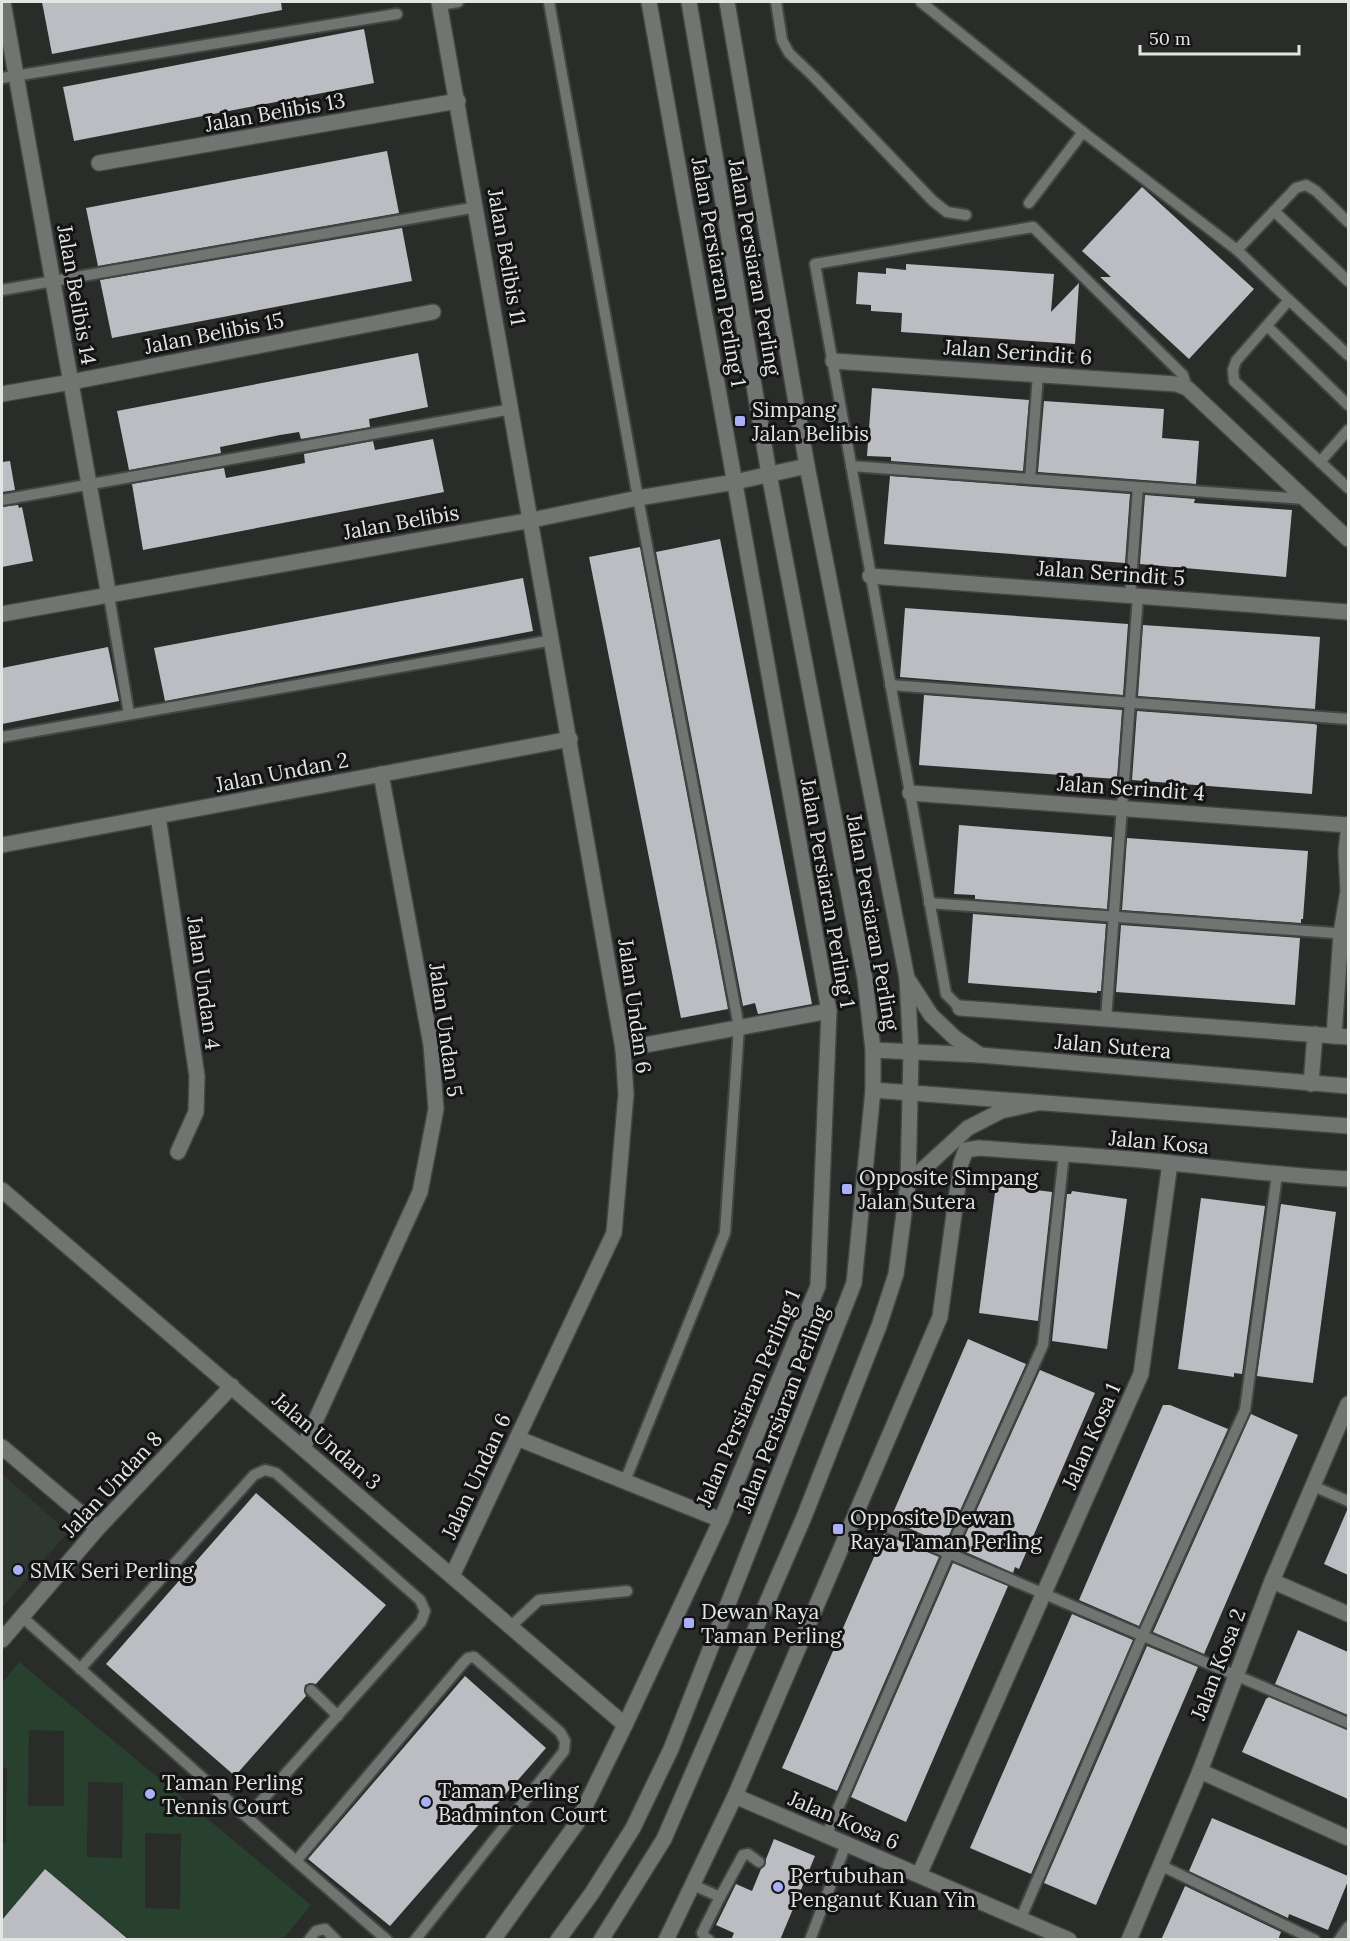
<svg xmlns="http://www.w3.org/2000/svg" width="1350" height="1941" font-family="Lora,serif">
	<style>
		.built { fill: #2e3730 }
		.green { fill: #27412e; fill-rule: evenodd }
		.building { fill: #bcbdc2 }
		.lines { fill: none; stroke-linecap: round; stroke-linejoin: round }
		.service-casing { stroke: #434744; stroke-width: 14 }
		.minor-casing { stroke: #434744; stroke-width: 18 }
		.tertiary-casing { stroke: #434744; stroke-width: 18 }
		.secondary-casing { stroke: #434744; stroke-width: 18 }
		.service { stroke: #717572; stroke-width: 10 }
		.minor { stroke: #717572; stroke-width: 15 }
		.tertiary { stroke: #717572; stroke-width: 15 }
		.secondary { stroke: #717572; stroke-width: 15 }
		.poi-dot { fill: #a8b0fc; stroke: #131413; stroke-width: 2 }
		.labels { text-anchor: middle; dominant-baseline: central; stroke-width: 6; stroke-linejoin: round; paint-order: stroke }
		.street-label { font-size: 21px; fill: #e3e5e3; stroke: #131413 }
		.poi-label { font-size: 21px; fill: #e3e5e3; stroke: #131413; text-anchor: start }
	</style>
	<rect width="100%" height="100%" fill="#292c29"/>
	<!-- built -->
	<path class="built" d="M2 1474 68 1532 2 1608Z"/>
	<!-- green -->
	<path class="green" d="M19 1662 311 1905 283 1939H129L45 1869 2 1920V1843H6L7 1768 2 1767V1683ZM29 1730 64 1731V1806H28ZM88 1782 123 1783 122 1858 87 1857ZM145 1833 181 1834 180 1909 145 1908Z"/>
	<!-- building -->
	<g class="building">
		<path d="M42 2H281L282 10 52 54Z"/>
		<path d="M364 29 374 83 74 141 63 87Z"/>
		<path d="M387 151 399 213 98 266 86 208Z"/>
		<path d="M1142 187 1254 289 1189 359 1100 277H1111L1082 251Z"/>
		<path d="M402 228 412 281 112 338 100 280Z"/>
		<path d="M906 264 1054 274 1051 312 1079 283 1075 344 901 332 902 313 871 311V305L856 304 858 272 886 274V268L906 270Z"/>
		<path d="M418 353 428 407 369 419 370 427 301 439 299 432 280 435 220 447 221 453 129 470 117 411Z"/>
		<path d="M872 388 1029 400 1023 471 891 461V457L867 456Z"/>
		<path d="M1044 401 1164 409 1162 438 1199 441 1196 484 1038 472Z"/>
		<path d="M433 439 444 492 143 550 132 484 224 468 226 478 305 463 304 454 373 441 375 450Z"/>
		<path d="M10 461 15 490 2 492V462Z"/>
		<path d="M890 476 1130 494 1125 563 884 544Z"/>
		<path d="M1145 495 1195 499 1194 503 1292 510 1286 577 1140 564Z"/>
		<path d="M18 505 19 508 22 507 33 561 2 567V507Z"/>
		<path d="M720 539 812 1004 758 1014 755 1003 743 1006 656 552Z"/>
		<path d="M640 547 728 1009 681 1018 589 557Z"/>
		<path d="M523 578 533 631 165 701 154 648Z"/>
		<path d="M905 608 1128 624 1123 695 900 677Z"/>
		<path d="M1143 625 1320 637 1315 709 1138 696Z"/>
		<path d="M108 647 119 701 2 724V668Z"/>
		<path d="M924 695 1122 710 1117 779 919 765Z"/>
		<path d="M1137 711 1314 724 1317 725 1312 794 1132 780Z"/>
		<path d="M959 825 1112 837 1107 909 975 899V895L954 894Z"/>
		<path d="M1127 838 1308 851 1303 919H1301V923L1122 910Z"/>
		<path d="M973 914 1106 924 1101 991H1097V993L968 983Z"/>
		<path d="M1121 925 1300 938 1295 1005 1116 992Z"/>
		<path d="M996 1185 1052 1192 1038 1321 979 1313Z"/>
		<path d="M1072 1191 1127 1199 1107 1349 1052 1341 1067 1194H1071Z"/>
		<path d="M1201 1198 1265 1206 1242 1374 1234 1373V1377L1178 1369Z"/>
		<path d="M1281 1204 1336 1212 1313 1383 1257 1376Z"/>
		<path d="M968 1339 1026 1364 945 1544 890 1520Z"/>
		<path d="M1040 1370 1095 1393 1019 1569 1015 1567 1013 1573 959 1549Z"/>
		<path d="M1163 1405H1170L1228 1429 1139 1626 1079 1600Z"/>
		<path d="M1251 1414 1298 1435 1204 1654 1153 1632Z"/>
		<path d="M256 1493 386 1605 316 1684 310 1683 305 1685 304 1691 306 1696 235 1776 106 1664Z"/>
		<path d="M1348 1508V1575L1324 1564Z"/>
		<path d="M884 1534 939 1557 837 1791 782 1768Z"/>
		<path d="M953 1563 1008 1586 906 1822 851 1797Z"/>
		<path d="M1072 1614 1133 1640 1031 1874 970 1848Z"/>
		<path d="M1298 1630 1348 1652V1715L1275 1684Z"/>
		<path d="M1147 1646 1198 1667 1096 1905 1044 1883Z"/>
		<path d="M465 1676 546 1748 390 1926 308 1859Z"/>
		<path d="M1269 1697 1348 1730V1799L1242 1752 1266 1699Z"/>
		<path d="M1212 1818 1348 1876V1881L1328 1930 1289 1914 1288 1918 1189 1871Z"/>
		<path d="M774 1839 815 1856 780 1940H731L734 1933 716 1925 736 1884 752 1891 761 1869 765 1866 766 1859Z"/>
		<path d="M45 1869 129 1940H2V1920Z"/>
		<path d="M1185 1886 1281 1932 1278 1940H1161Z"/>
	</g>
	<g class="lines">
		<!-- service casing -->
		<g class="service-casing">
			<g id="service">
				<path d="M549 2 638 498 739 1027 725 1233 625 1481"/>
				<path d="M776 2 782 40 789 53 814 77 933 201 947 212 966 215"/>
				<path d="M921 2 1083 132 1029 203"/>
				<path d="M440 5 458 2"/>
				<path d="M2 78 397 14"/>
				<path d="M1083 132 1237 250 1289 300"/>
				<path d="M1274 211 1348 281"/>
				<path d="M1237 250 1296 188 1306 185 1316 191 1348 222"/>
				<path d="M2 290 477 207"/>
				<path d="M1267 326 1348 405"/>
				<path d="M1348 355 1289 300 1236 361 1233 370 1234 381 1348 488"/>
				<path d="M1320 462 1348 430"/>
				<path d="M851 466 1304 499"/>
				<path d="M1030 479 1038 375"/>
				<path d="M2 500 512 409"/>
				<path d="M109 596 129 714"/>
				<path d="M1130 596 1138 487"/>
				<path d="M890 685 1348 719"/>
				<path d="M2 737 553 640"/>
				<path d="M929 903 1348 934"/>
				<path d="M960 1008 946 994 815 264 1033 227 1183 375 1187 388"/>
				<path d="M1106 1019 1138 596"/>
				<path d="M1313 1486 1348 1501"/>
				<path d="M854 1513 1348 1723"/>
				<path d="M21 1616 296 1861 387 1940"/>
				<path d="M510 1627 539 1600 627 1591"/>
				<path d="M80 1669 254 1475 265 1470 276 1473 420 1600 425 1611 421 1622 247 1817"/>
				<path d="M311 1690 338 1716"/>
				<path d="M826 1836 949 1553 1043 1345 1064 1154"/>
				<path d="M296 1861 463 1663 468 1658 474 1657 560 1732 565 1741 564 1751 415 1940"/>
				<path d="M1160 1865 1315 1940"/>
				<path d="M693 1885 720 1897 743 1855 748 1854 759 1862"/>
				<path d="M1020 1920 1142 1637 1245 1410 1277 1175"/>
				<path d="M309 1940 316 1931 325 1929 336 1940"/>
				<path d="M709 1940 705 1937 702 1933 720 1897"/>
				<path d="M810 1940 846 1844"/>
				<path d="M1339 1940 1348 1927"/>
			</g>
		</g>
		<!-- minor casing -->
		<g class="minor-casing">
			<g id="minor">
				<path d="M3 2 109 596"/>
				<path d="M439 2 623 1049 626 1094 614 1233 452 1576"/>
				<path d="M99 163 458 101"/>
				<path d="M833 361 1176 384 1187 388 1348 539"/>
				<path d="M2 394 71 382 433 312"/>
				<path d="M870 576 1348 612"/>
				<path d="M2 614 532 520 638 498 735 482 807 466"/>
				<path d="M910 793 1348 825"/>
				<path d="M158 816 197 1076 196 1112 178 1152"/>
				<path d="M2 845 570 739"/>
				<path d="M960 1008 1348 1037"/>
				<path d="M1334 1036 1341 933 1348 891 1346 851 1348 834"/>
				<path d="M623 1049 829 1011"/>
				<path d="M1311 1084 1315 1034"/>
				<path d="M2 1190 625 1725"/>
				<path d="M517 1438 721 1520"/>
				<path d="M2 1447 98 1528"/>
				<path d="M303 1448 420 1192 436 1109 431 1045 381 774"/>
				<path d="M1272 1581 1348 1614"/>
				<path d="M2 1640 98 1528 232 1386"/>
				<path d="M1200 1771 1348 1838"/>
				<path d="M735 1796 1069 1940"/>
				<path d="M919 1875 1141 1374 1170 1163"/>
				<path d="M493 1940 577 1823 625 1725 721 1520 818 1286 829 1011 649 2"/>
				<path d="M666 1940 735 1796 940 1317 961 1163 966 1150 979 1148C1043 1153 1107 1156 1171 1163 1230 1169 1289 1176 1348 1179"/>
				<path d="M1129 1940 1200 1771 1272 1581 1348 1404"/>
			</g>
		</g>
		<!-- tertiary casing -->
		<g class="tertiary-casing">
			<g id="tertiary">
				<path d="M873 1050 980 1055 1348 1086"/>
				<path d="M873 1090 1348 1126"/>
			</g>
		</g>
		<!-- secondary casing -->
		<g class="secondary-casing">
			<g id="secondary">
				<path d="M907 978 931 1015 955 1038 980 1055"/>
				<path d="M908 1183 968 1128 1001 1111 1037 1103"/>
				<path d="M558 1940 592 1893 633 1828 671 1749 854 1283 873 1090V1050L865 979 769 474 689 2"/>
				<path d="M601 1940 664 1839 804 1517 879 1326 896 1274 908 1183 911 1053 907 978 807 466 727 2"/>
			</g>
		</g>
		<!-- service -->
		<use href="#service" class="service"/>
		<!-- minor -->
		<use href="#minor" class="minor"/>
		<!-- tertiary -->
		<use href="#tertiary" class="tertiary"/>
		<!-- secondary -->
		<use href="#secondary" class="secondary"/>
	</g>
	<!-- markers -->
	<g class="poi-dot">
		<rect x="734" y="415" width="12" height="12" rx="3"/>
		<rect x="841" y="1183" width="12" height="12" rx="3"/>
		<rect x="832" y="1523" width="12" height="12" rx="3"/>
		<circle cx="18" cy="1570" r="6"/>
		<rect x="683" y="1617" width="12" height="12" rx="3"/>
		<circle cx="150" cy="1794" r="6"/>
		<circle cx="426" cy="1802" r="6"/>
		<circle cx="778" cy="1887" r="6"/>
	</g>
	<g class="labels">
		<!-- street labels -->
		<g class="street-label">
			<text transform="translate(275 112) rotate(-10)">Jalan Belibis 13</text>
			<text transform="translate(507 257) rotate(80)">Jalan Belibis 11</text>
			<text transform="translate(755 267) rotate(80)">Jalan Persiaran Perling</text>
			<text transform="translate(719 272) rotate(80)">Jalan Persiaran Perling 1</text>
			<text transform="translate(77 295) rotate(80)">Jalan Belibis 14</text>
			<text transform="translate(214 333) rotate(-11)">Jalan Belibis 15</text>
			<text transform="translate(1018 352) rotate(4)">Jalan Serindit 6</text>
			<text transform="translate(401 522) rotate(-10)">Jalan Belibis</text>
			<text transform="translate(1111 573) rotate(4)">Jalan Serindit 5</text>
			<text transform="translate(282 772) rotate(-11)">Jalan Undan 2</text>
			<text transform="translate(1131 788) rotate(4)">Jalan Serindit 4</text>
			<text transform="translate(828 893) rotate(80)">Jalan Persiaran Perling 1</text>
			<text transform="translate(873 922) rotate(80)">Jalan Persiaran Perling</text>
			<text transform="translate(204 983) rotate(82)">Jalan Undan 4</text>
			<text transform="translate(635 1006) rotate(82)">Jalan Undan 6</text>
			<text transform="translate(446 1030) rotate(82)">Jalan Undan 5</text>
			<text transform="translate(1113 1046) rotate(5)">Jalan Sutera</text>
			<text transform="translate(1159 1142) rotate(5)">Jalan Kosa</text>
			<text transform="translate(748 1398) rotate(-67)">Jalan Persiaran Perling 1</text>
			<text transform="translate(782 1409) rotate(-69)">Jalan Persiaran Perling</text>
			<text transform="translate(1091 1436) rotate(-66)">Jalan Kosa 1</text>
			<text transform="translate(327 1441) rotate(41)">Jalan Undan 3</text>
			<text transform="translate(476 1476) rotate(-65)">Jalan Undan 6</text>
			<text transform="translate(112 1484) rotate(-47)">Jalan Undan 8</text>
			<text transform="translate(1218 1664) rotate(-69)">Jalan Kosa 2</text>
			<text transform="translate(844 1820) rotate(23)">Jalan Kosa 6</text>
		</g>
		<!-- poi labels -->
		<g class="poi-label">
			<text x="752" y="409">Simpang<tspan x="752" dy="24">Jalan Belibis</tspan></text>
			<text x="859" y="1177">Opposite Simpang<tspan x="859" dy="24">Jalan Sutera</tspan></text>
			<text x="850" y="1517">Opposite Dewan<tspan x="850" dy="24">Raya Taman Perling</tspan></text>
			<text x="30" y="1570">SMK Seri Perling</text>
			<text x="701" y="1611">Dewan Raya<tspan x="701" dy="24">Taman Perling</tspan></text>
			<text x="162" y="1782">Taman Perling<tspan x="162" dy="24">Tennis Court</tspan></text>
			<text x="438" y="1790">Taman Perling<tspan x="438" dy="24">Badminton Court</tspan></text>
			<text x="790" y="1875">Pertubuhan<tspan x="790" dy="24">Penganut Kuan Yin</tspan></text>
		</g>
	</g>
	<!-- border -->
	<rect width="1350" height="1941" fill="none" stroke="#e3e5e3" stroke-width="6"/>
	<!-- scale -->
	<path d="M1140 45v9h159v-9" fill="none" stroke="#e3e5e3" stroke-width="3"/>
	<text x="1149" y="45" font-size="18" fill="#e3e5e3" stroke="#131413" stroke-width="4.5" paint-order="stroke">50 m</text>
</svg>
